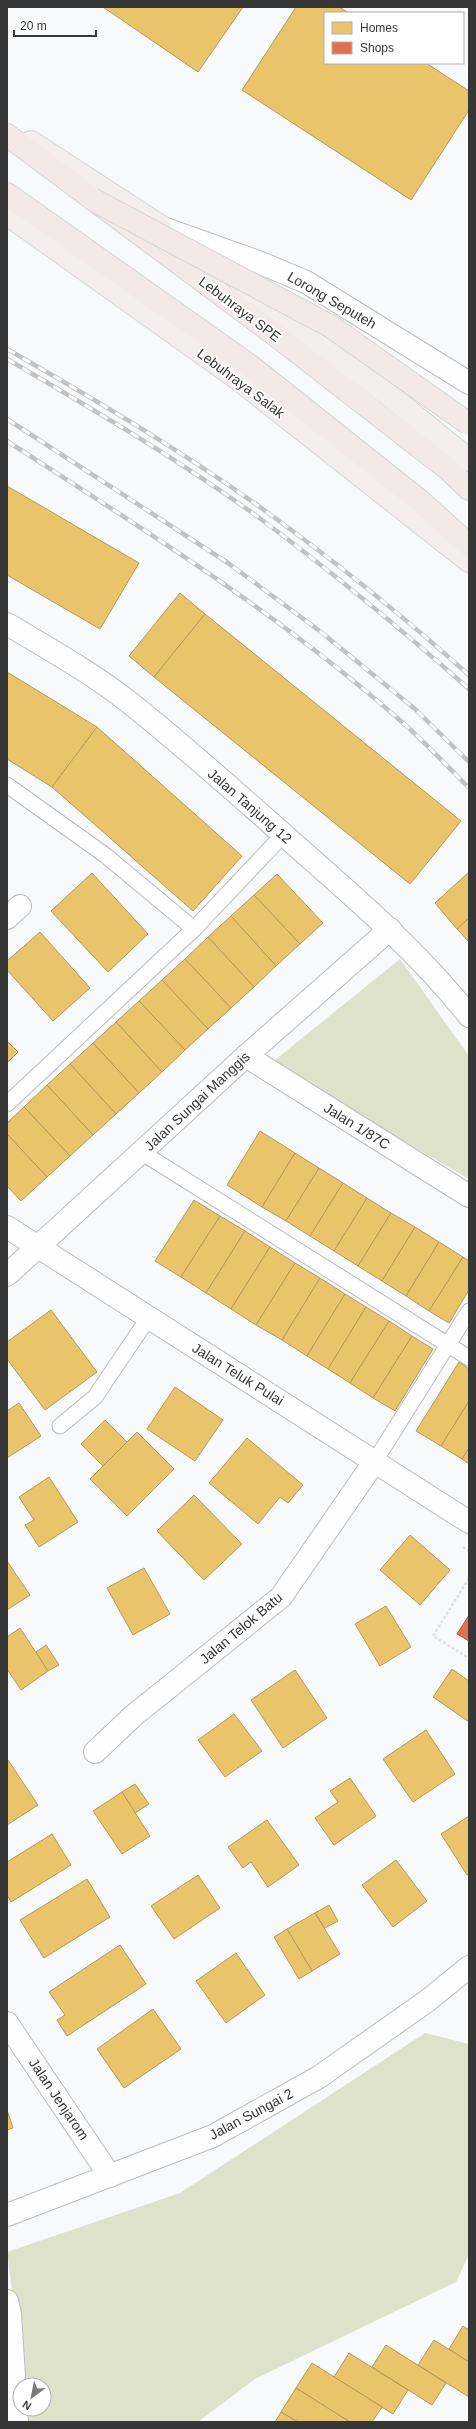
<svg xmlns="http://www.w3.org/2000/svg" width="476" height="2429" font-family="Arial,sans-serif">
	<style>
		.green { fill: #dfe2cb }
		.homes { fill: #e9c46a; stroke: #b49a5b }
		.shops { fill: #e76f51; stroke: #b25e4a }
		.lines { fill: none; stroke-linecap: round; stroke-linejoin: round }
		.service-casing { stroke: #bcbdbe; stroke-width: 17 }
		.minor-casing { stroke: #bcbdbe; stroke-width: 24 }
		.tertiary-casing { stroke: #bcbdbe; stroke-width: 24 }
		.trunk-casing { stroke: #d5d5d6; stroke-width: 24 }
		.motorway-casing { stroke: #d5d5d6; stroke-width: 24 }
		.path { stroke: #dfe0e0; stroke-width: 2.5; stroke-dasharray: 3 2; stroke-linecap: butt }
		.service { stroke: #fefefe; stroke-width: 15 }
		.minor { stroke: #fefefe; stroke-width: 22 }
		.tertiary { stroke: #fefefe; stroke-width: 22 }
		.trunk { stroke: #f4eded; stroke-width: 22 }
		.motorway { stroke: #f2e9e8; stroke-width: 22 }
		.rail-casing { stroke: #c2c2c2; stroke-width: 4.5 }
		.rail { stroke: #fff; stroke-width: 3; stroke-dasharray: 9; stroke-linecap: butt }
		.motorway-bridge-casing { stroke: #d5d5d6; stroke-width: 24; stroke-linecap: butt }
		.motorway-bridge { stroke: #f2e9e8; stroke-width: 22 }
		.labels { text-anchor: middle; dominant-baseline: central; stroke-width: 4; stroke-linejoin: round; paint-order: stroke }
		.street-label { font-size: 14px; fill: #373738; stroke: #fff }
	</style>
	<rect width="100%" height="100%" fill="#f8f9fa"/>
	<!-- green -->
	<g class="green">
		<path d="M400 959 469 1056V1179L270 1064Z"/>
		<path d="M425 2033 469 2044V2254L456 2282 255 2379 198 2422H29L27 2409H44V2385H24L7 2252 180 2193Z"/>
	</g>
	<!-- homes -->
	<g class="homes">
		<path d="M103 7H243L198 72Z"/>
		<path d="M296 7H339L349 13H325V63H426L469 91V110L411 200 242 90Z"/>
		<path d="M7 486 139 563 100 629 7 575Z"/>
		<path d="M180 593 205 614 154 677 129 656Z"/>
		<path d="M205 614 461 821 410 884 154 677Z"/>
		<path d="M7 672 97 727 52 787 7 759Z"/>
		<path d="M97 727 242 856 193 911 52 787Z"/>
		<path d="M469 872V918L457 929 435 903Z"/>
		<path d="M92 873 148 934 108 972 51 911Z"/>
		<path d="M277 874 323 923 300 944 254 895Z"/>
		<path d="M254 895 300 944 276 966 231 916Z"/>
		<path d="M231 916 276 966 254 987 208 937Z"/>
		<path d="M469 918V942L457 929Z"/>
		<path d="M40 932 90 988 53 1021 7 970V961Z"/>
		<path d="M208 937 254 987 231 1008 185 959Z"/>
		<path d="M185 959 231 1008 208 1029 162 980Z"/>
		<path d="M162 980 208 1029 185 1050 139 1001Z"/>
		<path d="M139 1001 185 1050 162 1072 116 1022Z"/>
		<path d="M116 1022 162 1072 139 1093 93 1043Z"/>
		<path d="M7 1041 18 1052 7 1063Z"/>
		<path d="M93 1043 139 1093 116 1114 70 1064Z"/>
		<path d="M70 1064 116 1114 93 1135 47 1085Z"/>
		<path d="M47 1085 93 1135 70 1156 24 1107Z"/>
		<path d="M24 1107 70 1156 47 1177 7 1134V1123Z"/>
		<path d="M260 1131 295 1153 262 1207 227 1185Z"/>
		<path d="M7 1134 47 1177 21 1201 7 1186Z"/>
		<path d="M295 1153 319 1168 286 1221 262 1207Z"/>
		<path d="M319 1168 343 1183 310 1236 286 1221Z"/>
		<path d="M343 1183 367 1198 334 1251 310 1236Z"/>
		<path d="M367 1198 391 1213 358 1266 334 1251Z"/>
		<path d="M194 1200 220 1216 181 1277 155 1261Z"/>
		<path d="M391 1213 415 1227 382 1281 358 1266Z"/>
		<path d="M220 1216 245 1231 206 1293 181 1277Z"/>
		<path d="M415 1227 439 1242 406 1296 382 1281Z"/>
		<path d="M245 1231 270 1247 231 1309 206 1293Z"/>
		<path d="M439 1242 463 1257 429 1311 406 1296Z"/>
		<path d="M270 1247 295 1263 256 1325 231 1309Z"/>
		<path d="M463 1257 469 1261V1290L449 1323 429 1311Z"/>
		<path d="M295 1263 320 1278 282 1340 256 1325Z"/>
		<path d="M320 1278 345 1294 307 1356 282 1340Z"/>
		<path d="M345 1294 366 1307 328 1369 307 1356Z"/>
		<path d="M366 1307 389 1321 350 1383 328 1369Z"/>
		<path d="M51 1310 97 1372 45 1410 7 1359V1342Z"/>
		<path d="M389 1321 412 1336 373 1398 350 1383Z"/>
		<path d="M412 1336 433 1349 395 1411 373 1398Z"/>
		<path d="M459 1362 469 1369V1401L441 1446 416 1431Z"/>
		<path d="M175 1387 223 1420 195 1461 147 1429Z"/>
		<path d="M469 1401V1448L462 1459 441 1446Z"/>
		<path d="M19 1403 41 1436 7 1458V1411Z"/>
		<path d="M105 1420 127 1442 103 1466 81 1444Z"/>
		<path d="M137 1432 174 1469 127 1516 90 1479Z"/>
		<path d="M247 1438 303 1485 288 1503 280 1497 258 1524 209 1483Z"/>
		<path d="M469 1448V1464L462 1459Z"/>
		<path d="M49 1477 78 1522 39 1547 25 1525 34 1520 19 1497Z"/>
		<path d="M194 1495 242 1544 204 1580 157 1531Z"/>
		<path d="M410 1535 450 1570 420 1605 380 1570Z"/>
		<path d="M7 1561 30 1595 7 1610Z"/>
		<path d="M144 1568 170 1614 133 1635 107 1588Z"/>
		<path d="M386 1606 411 1647 380 1666 355 1624Z"/>
		<path d="M20 1628 48 1671 21 1690 7 1669V1637Z"/>
		<path d="M46 1645 59 1665 48 1671 36 1652Z"/>
		<path d="M452 1669 469 1681V1722L433 1697Z"/>
		<path d="M295 1670 327 1718 283 1748 251 1700Z"/>
		<path d="M234 1714 262 1751 225 1777 198 1740Z"/>
		<path d="M426 1730 455 1774 413 1802 383 1759Z"/>
		<path d="M8 1760 38 1805 7 1825V1761Z"/>
		<path d="M350 1778 376 1816 334 1845 315 1818 338 1802 330 1791Z"/>
		<path d="M135 1784 149 1804 135 1813 122 1792Z"/>
		<path d="M122 1792 150 1836 122 1854 93 1811Z"/>
		<path d="M469 1816V1873L467 1875 441 1834Z"/>
		<path d="M267 1820 299 1865 268 1887 251 1862 243 1868 228 1847Z"/>
		<path d="M52 1834 71 1865 11 1902 7 1895V1862Z"/>
		<path d="M396 1860 427 1901 393 1927 362 1885Z"/>
		<path d="M198 1875 220 1908 174 1939 151 1906Z"/>
		<path d="M87 1879 110 1917 44 1958 20 1920Z"/>
		<path d="M329 1905 338 1921 325 1928 315 1913Z"/>
		<path d="M315 1913 340 1954 312 1971 287 1929Z"/>
		<path d="M287 1929 312 1971 299 1979 274 1937Z"/>
		<path d="M120 1945 146 1984 67 2036 57 2020 65 2015 49 1992Z"/>
		<path d="M236 1953 265 1995 226 2023 196 1981Z"/>
		<path d="M153 2009 181 2049 124 2088 97 2049Z"/>
		<path d="M7 2110 13 2128 7 2130Z"/>
		<path d="M463 2326 469 2330V2362L449 2349Z"/>
		<path d="M434 2340 469 2362V2397L418 2365Z"/>
		<path d="M386 2345 446 2383 432 2405 372 2367Z"/>
		<path d="M349 2353 408 2390 393 2414 334 2377Z"/>
		<path d="M312 2363 382 2407 372 2422H350L296 2388Z"/>
		<path d="M296 2388 350 2422H298L281 2412Z"/>
		<path d="M281 2412 298 2422H275Z"/>
	</g>
	<!-- shops -->
	<path class="shops" d="M469 1615V1641L457 1634Z"/>
	<g class="lines">
		<!-- service casing -->
		<g class="service-casing">
			<g id="service">
				<path d="M7 785 105 855 194 929"/>
				<path d="M7 1104 194 929 284 834"/>
				<path d="M141 1152 469 1358"/>
				<path d="M60 1426 95 1397 149 1317"/>
				<path d="M375 1461 469 1311"/>
			</g>
		</g>
		<!-- minor casing -->
		<g class="minor-casing">
			<g id="minor">
				<path d="M163 228 261 263 306 282 469 383"/>
				<path d="M7 624C49 649 92 673 130 703 189 750 246 801 302 851 361 903 420 954 469 1016"/>
				<path d="M7 918 20 906"/>
				<path d="M246 1056 469 1196"/>
				<path d="M7 1227 469 1522"/>
				<path d="M7 1275 246 1056 390 929"/>
				<path d="M95 1752 133 1716 281 1597 375 1461"/>
				<path d="M7 2023 110 2176"/>
				<path d="M7 2215 213 2136 319 2077 427 2001 469 1967"/>
			</g>
		</g>
		<!-- tertiary casing -->
		<g class="tertiary-casing">
			<path id="tertiary" d="M7 2301 10 2314 17 2422"/>
		</g>
		<!-- trunk casing -->
		<g class="trunk-casing">
			<g id="trunk">
				<path d="M31 142 160 226"/>
				<path d="M7 214 237 378 469 561"/>
				<path d="M242 287 389 395 469 460"/>
			</g>
		</g>
		<!-- motorway casing -->
		<g class="motorway-casing">
			<g id="motorway">
				<path d="M7 135 274 334 448 469 469 489"/>
				<path d="M7 194 249 365 420 501 469 545"/>
			</g>
		</g>
		<!-- path -->
		<g class="path">
			<path d="M463 1547 469 1551"/>
			<path d="M469 1578 433 1636 469 1658"/>
		</g>
		<!-- service -->
		<use href="#service" class="service"/>
		<!-- minor -->
		<use href="#minor" class="minor"/>
		<!-- tertiary -->
		<use href="#tertiary" class="tertiary"/>
		<!-- trunk -->
		<use href="#trunk" class="trunk"/>
		<!-- motorway -->
		<use href="#motorway" class="motorway"/>
		<!-- rail casing -->
		<g class="rail-casing">
			<g id="rail">
				<path d="M7 349C94 399 182 451 264 510 335 561 404 617 469 675"/>
				<path d="M7 359C92 409 178 459 258 517 331 571 401 629 469 689"/>
				<path d="M7 419 228 563 321 632 415 709 469 762"/>
				<path d="M7 441C143 529 281 615 402 722 426 743 447 766 469 788"/>
			</g>
		</g>
		<!-- rail -->
		<use href="#rail" class="rail"/>
		<!-- motorway-bridge casing -->
		<g class="motorway-bridge-casing">
			<path id="motorway-bridge" d="M92 199 330 326 469 424"/>
		</g>
		<!-- motorway-bridge -->
		<use href="#motorway-bridge" class="motorway-bridge"/>
	</g>
	<g class="labels">
		<!-- street labels -->
		<g class="street-label">
			<text transform="translate(332 300) rotate(30)">Lorong Seputeh</text>
			<text transform="translate(240 309) rotate(37)">Lebuhraya SPE</text>
			<text transform="translate(241 383) rotate(37)">Lebuhraya Salak</text>
			<text transform="translate(250 806) rotate(41)">Jalan Tanjung 12</text>
			<text transform="translate(197 1101) rotate(-43)">Jalan Sungai Manggis</text>
			<text transform="translate(357 1126) rotate(32)">Jalan 1/87C</text>
			<text transform="translate(238 1374) rotate(32)">Jalan Teluk Pulai</text>
			<text transform="translate(241 1628) rotate(-40)">Jalan Telok Batu</text>
			<text transform="translate(59 2099) rotate(56)">Jalan Jenjarom</text>
			<text transform="translate(251 2114) rotate(-28)">Jalan Sungai 2</text>
		</g>
	</g>
	<!-- border -->
	<rect width="476" height="2429" fill="none" stroke="#373738" stroke-width="16"/>
	<!-- legend -->
	<rect x="324" y="12" width="140" height="52" fill="#ffffff" stroke="#afafaf"/>
	<rect x="332" y="22" width="20" height="12" fill="#e9c46a" stroke="#afafaf"/>
	<text x="360" y="32" font-size="12" fill="#373738">Homes</text>
	<rect x="332" y="42" width="20" height="12" fill="#e76f51" stroke="#afafaf"/>
	<text x="360" y="52" font-size="12" fill="#373738">Shops</text>
	<!-- north arrow -->
	<g transform="translate(32 2397) rotate(212)"><circle r="19" fill="#ffffff" stroke="#afafaf"/>
	<path d="M0-3L7 15L0 10L-7 15Z" fill="#7b7b7c"/>
	<text y="-6" font-size="11" font-weight="bold" text-anchor="middle" fill="#373738">N</text>
	</g>
	<!-- scale -->
	<path d="M14 30v6h82v-6" fill="none" stroke="#373738" stroke-width="2"/>
	<text x="20" y="30" font-size="12" fill="#373738" stroke="#ffffff" stroke-width="3" paint-order="stroke">20 m</text>
</svg>
